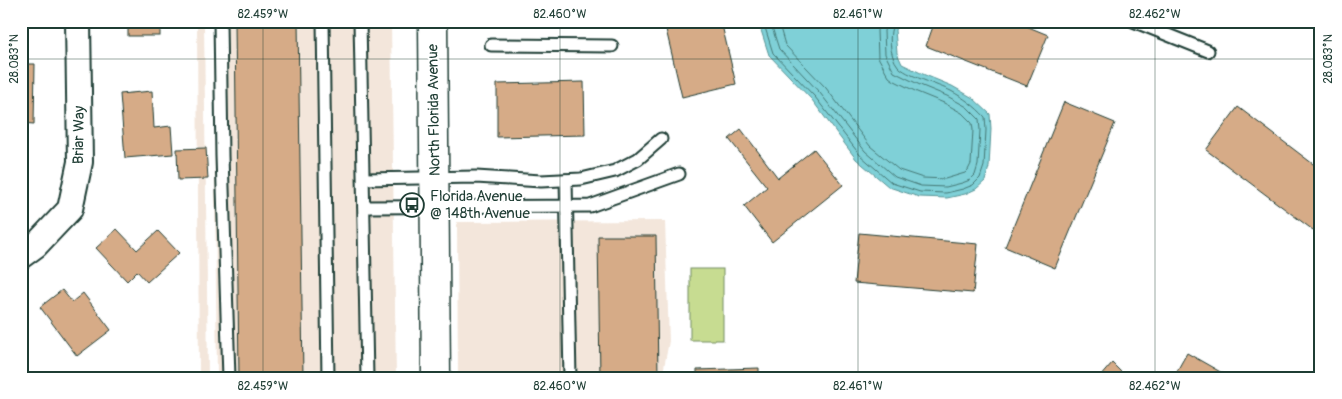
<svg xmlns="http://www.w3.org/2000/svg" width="1342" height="399" font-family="Pangolin,sans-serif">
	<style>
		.built { fill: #f3e6db }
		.green { fill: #c7dc91; stroke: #738c62 }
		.water { fill: #7fd0d7; stroke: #599596 }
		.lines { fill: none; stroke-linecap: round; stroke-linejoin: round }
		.shore { stroke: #457875; stroke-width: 1 }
		.building { fill: #d6ab87; stroke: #1f3d34 }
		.service-casing { stroke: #1f3d34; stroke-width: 15 }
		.minor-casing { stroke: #1f3d34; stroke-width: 28 }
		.primary-casing { stroke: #1f3d34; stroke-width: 31 }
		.service { stroke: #fff; stroke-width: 11 }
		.minor { stroke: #fff; stroke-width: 24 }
		.primary { stroke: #fff; stroke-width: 28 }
		.ticks { fill: none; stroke: #1f3d34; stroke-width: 1; stroke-opacity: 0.45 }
		.labels { text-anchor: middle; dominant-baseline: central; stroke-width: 4; stroke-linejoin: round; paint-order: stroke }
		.street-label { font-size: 15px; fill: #1f3d34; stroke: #fff }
		.poi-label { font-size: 15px; fill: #1f3d34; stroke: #fff; text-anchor: start }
		.neatline { fill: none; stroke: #1f3d34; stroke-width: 2 }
		.ticks-label { font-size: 12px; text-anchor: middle; fill: #1f3d34 }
	</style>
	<rect width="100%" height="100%" fill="#fff"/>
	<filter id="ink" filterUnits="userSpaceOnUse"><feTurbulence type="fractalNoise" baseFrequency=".02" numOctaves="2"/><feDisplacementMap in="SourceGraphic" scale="10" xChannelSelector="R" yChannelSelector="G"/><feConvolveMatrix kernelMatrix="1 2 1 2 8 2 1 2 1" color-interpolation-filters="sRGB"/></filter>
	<g filter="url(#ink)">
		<!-- built -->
		<g class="built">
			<path d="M197 21H204L208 378H199Z"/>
			<path d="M213 21H391L396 378H217Z"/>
			<path d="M665 221 669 341 662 378H458L457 222Z"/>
		</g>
		<!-- green -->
		<rect class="green" x="690" y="269" width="33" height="71"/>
		<!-- water -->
		<path class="water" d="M758 21H899L895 30 897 53 902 64 925 75 952 86 973 98 990 114 991 129 989 167 985 181 976 189 965 194 947 198 919 197 889 187 856 159 812 100 769 55Z"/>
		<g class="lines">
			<!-- shore -->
			<g class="shore">
				<path d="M763 21 773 53 815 97 860 155 892 183 920 192 946 193 963 189 973 185 980 178 984 166 986 130 985 117C975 106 964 98 951 91 939 85 905 75 898 66 889 55 888 34 894 21"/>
				<path d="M770 21 779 49 820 93 865 151 895 177 921 186 946 187 962 183 970 180 975 175 978 165 980 130 979 119 967 107 947 96 920 85 894 72 885 54 884 31 887 21"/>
				<path d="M778 21 785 45 826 88 870 146 899 170 923 178 945 179 965 173 968 170 971 164 973 130 972 123 962 113 944 103 917 92 893 80 889 77 878 57 877 31 879 21"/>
			</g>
		</g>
		<!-- building -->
		<g class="building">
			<rect x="128" y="21" width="32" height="15"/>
			<path d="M235 21H298L303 378H239Z"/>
			<path d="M664 21H721L736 84 682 97Z"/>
			<path d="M935 21H1014L1048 35 1027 86 926 46Z"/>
			<path d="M21 64H35L34 124 21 123Z"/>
			<path d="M584 82 585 135 497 137V84Z"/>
			<path d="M152 91 154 128 171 126 173 154 125 158 120 94Z"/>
			<path d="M1064 102 1115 123 1055 268 1005 247Z"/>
			<path d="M1238 107 1321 170V236L1206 150Z"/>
			<path d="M741 129 778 178 814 149 843 185 772 242 744 206 767 187 729 139Z"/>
			<path d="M206 148 208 179 178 180 177 149Z"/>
			<path d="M117 229 137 250 158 231 179 253 147 282 137 271 127 281 96 248Z"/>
			<path d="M859 233 978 244 973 293 854 283Z"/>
			<path d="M598 236H656L658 378H600Z"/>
			<path d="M62 290 72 302 83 293 111 330 77 356 40 307Z"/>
			<path d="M1187 353 1231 378H1173Z"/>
			<path d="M1112 363 1127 378H1099Z"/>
			<path d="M759 368V378H697V370Z"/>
			<path d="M114 373V378H91Z"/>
		</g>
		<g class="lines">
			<!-- service casing -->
			<g class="service-casing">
				<g id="service">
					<path d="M220 21 222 156 229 378"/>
					<path d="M323 21 328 378"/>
					<path d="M360 21 367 378"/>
					<path d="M1133 21 1208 51"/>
					<path d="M491 45 612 46"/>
					<path d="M364 179 476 177 541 181 581 179 615 171 638 159 661 139"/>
					<path d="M566 180 570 378"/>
					<path d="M364 207 590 206 679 174"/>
				</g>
			</g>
			<!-- minor casing -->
			<g class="minor-casing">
				<path id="minor" d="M21 256 36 245 70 209 80 162 78 21"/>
			</g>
			<!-- primary casing -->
			<g class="primary-casing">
				<path id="primary" d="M433 21 436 378"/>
			</g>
			<!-- service -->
			<use href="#service" class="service"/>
			<!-- minor -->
			<use href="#minor" class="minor"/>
			<!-- primary -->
			<use href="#primary" class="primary"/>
		</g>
	</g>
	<!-- ticks -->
	<path class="ticks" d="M263 21V378M560 21V378M858 21V378M1155 21V378M21 59H1321"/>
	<!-- icons -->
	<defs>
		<g id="bus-ring" transform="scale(1.25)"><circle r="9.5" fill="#fff" stroke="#1f3d34" stroke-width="1.5"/><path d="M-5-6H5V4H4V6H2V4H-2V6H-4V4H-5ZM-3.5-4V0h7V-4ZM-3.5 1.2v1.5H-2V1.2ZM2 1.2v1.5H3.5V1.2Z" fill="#1f3d34"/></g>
	</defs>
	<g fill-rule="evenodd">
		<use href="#bus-ring" x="412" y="205"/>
	</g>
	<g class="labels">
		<!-- street labels -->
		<g class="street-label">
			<text transform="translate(434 110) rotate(-91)">North Florida Avenue</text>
			<text transform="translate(79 135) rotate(-89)">Briar Way</text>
		</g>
		<!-- poi labels -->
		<g class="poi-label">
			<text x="430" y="196">Florida Avenue<tspan x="430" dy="17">@ 148th Avenue</tspan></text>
		</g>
	</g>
	<!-- margin -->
	<rect width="1342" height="399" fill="none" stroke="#fff" stroke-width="55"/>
	<rect x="28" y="28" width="1286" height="344" class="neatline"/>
	<g class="ticks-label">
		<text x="263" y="18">82.459°W</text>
		<text x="560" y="18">82.460°W</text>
		<text x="858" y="18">82.461°W</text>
		<text x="1155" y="18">82.462°W</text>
		<text transform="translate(1328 59) rotate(-90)" y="4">28.083°N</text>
		<text transform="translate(14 59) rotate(-90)" y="4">28.083°N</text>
		<text x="263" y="390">82.459°W</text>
		<text x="560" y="390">82.460°W</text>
		<text x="858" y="390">82.461°W</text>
		<text x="1155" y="390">82.462°W</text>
	</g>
</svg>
